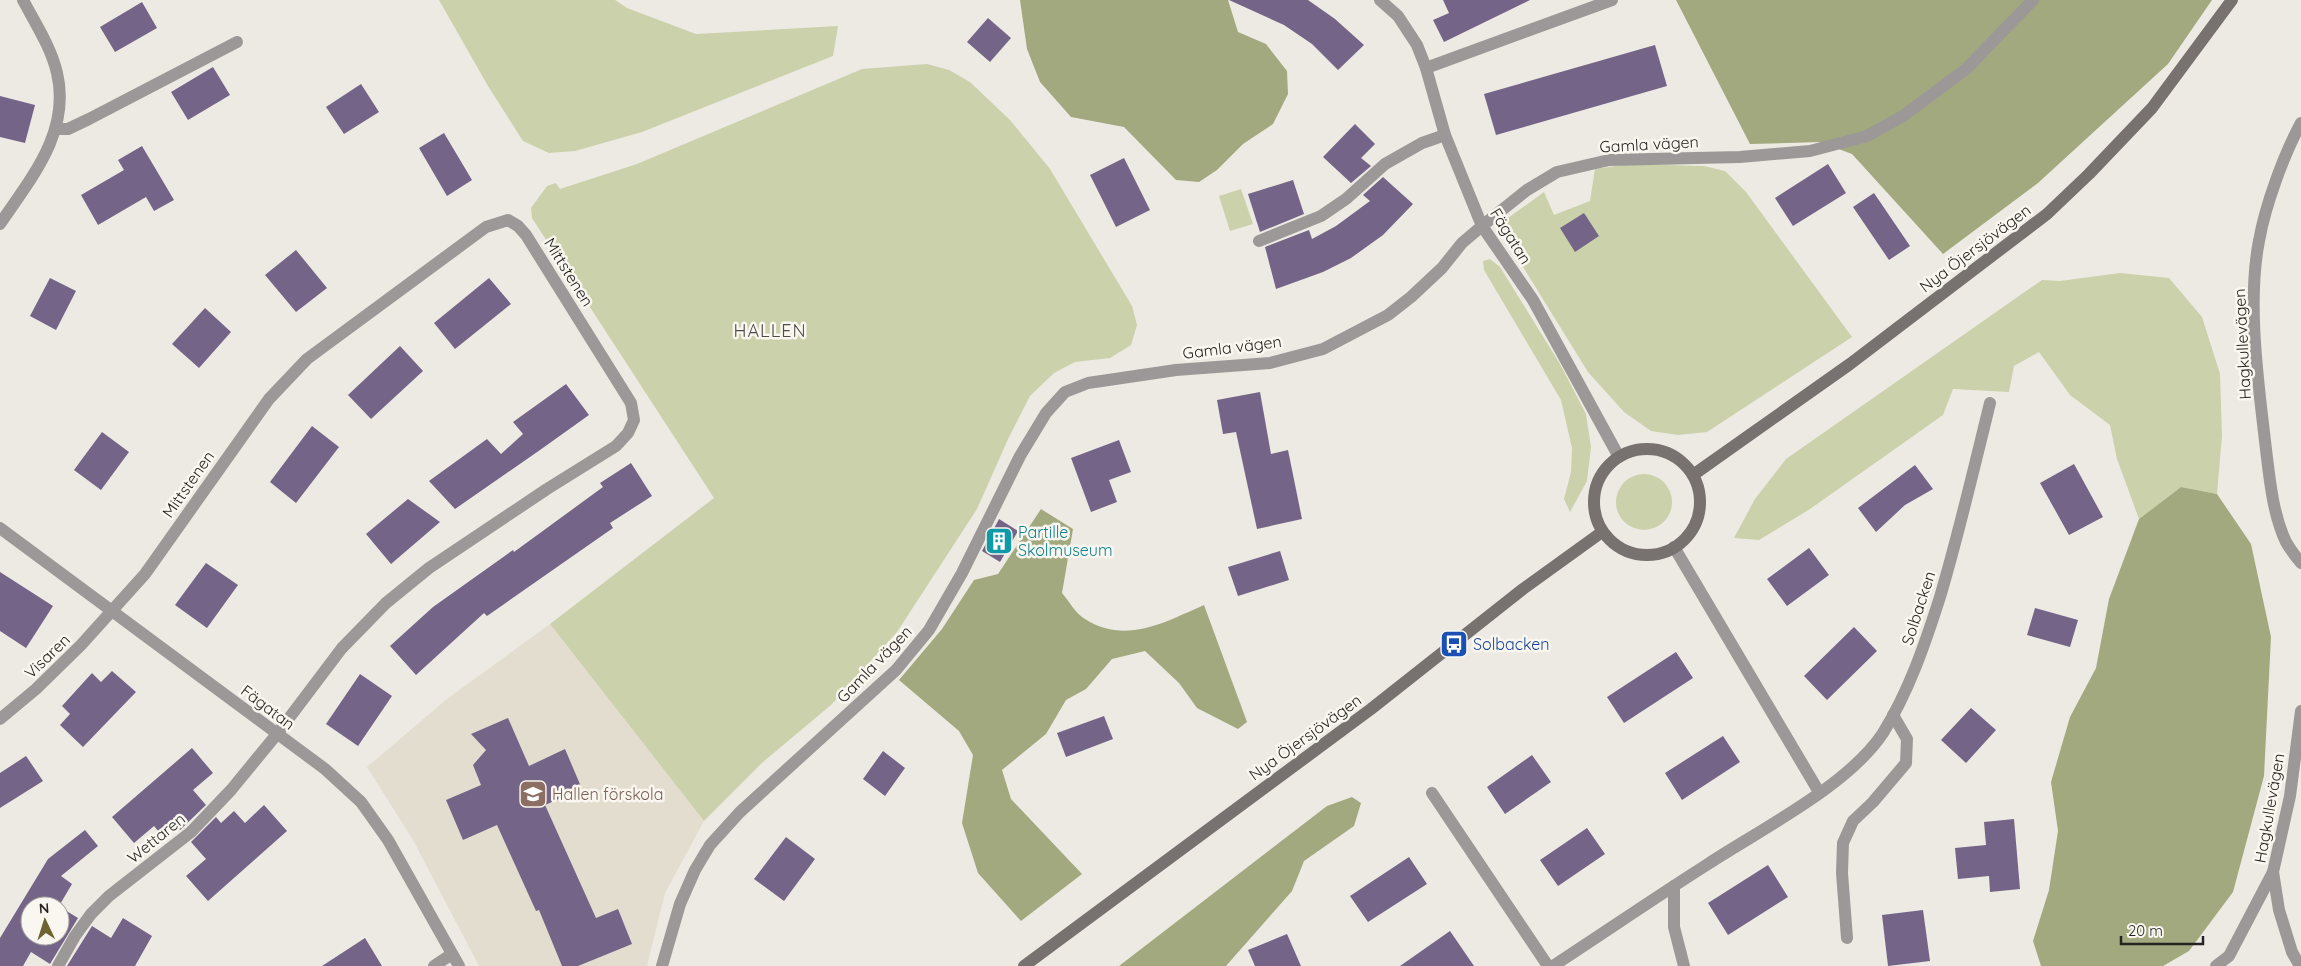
<svg xmlns="http://www.w3.org/2000/svg" width="2301" height="966" font-family="Quicksand,sans-serif">
	<style>
		.built { fill: #e3ddcf }
		.green { fill: #cbd1ab }
		.forest { fill: #a2a97f }
		.building { fill: #746488 }
		.lines { fill: none; stroke-linecap: round; stroke-linejoin: round }
		.lane { stroke: #9c9897; stroke-width: 12 }
		.street { stroke: #9c9897; stroke-width: 12 }
		.secondary { stroke: #777170; stroke-width: 12 }
		.labels { text-anchor: middle; dominant-baseline: central; stroke-width: 5; stroke-linejoin: round; paint-order: stroke }
		.street-label { font-size: 16px; fill: #252422; stroke: #faf7f0 }
		.culture-label { font-size: 16px; fill: #0d838f; stroke: #faf7f0; text-anchor: start }
		.transit-label { font-size: 16px; fill: #164399; stroke: #faf7f0; text-anchor: start }
		.education-label { font-size: 16px; fill: #785e54; stroke: #faf7f0; text-anchor: start }
		.neighbourhood-label { font-size: 18px; letter-spacing: 1px; fill: #4e4c46; stroke: #faf7f0 }
	</style>
	<rect width="100%" height="100%" fill="#edeae3"/>
	<!-- built -->
	<path class="built" d="M550 624 704 821 665 893 647 966H479L413 840 367 767 447 699Z"/>
	<!-- green -->
	<g class="green">
		<path d="M439 0H615L627 8 696 34 838 26 833 56 642 132 575 151 549 153 523 141 488 86Z"/>
		<path d="M927 64 949 70 970 82 1010 120 1050 169 1132 306 1137 325 1131 345 1110 358 1075 362 1054 373 1030 396 1009 437 977 509 897 632 831 705 763 762 704 821 550 624 714 498 532 218 531 208 547 186 556 183 560 189 637 164 862 69Z"/>
		<path d="M1629 164 1704 166 1725 171 1746 192 1852 337 1707 432 1678 435 1651 431 1624 412 1588 372 1510 246 1505 227 1508 218 1544 192 1554 215 1590 201 1595 169Z"/>
		<path d="M1241 189 1253 224 1230 231 1219 196Z"/>
		<path d="M1490 259 1500 267 1560 364 1586 414 1591 447 1587 481 1570 512 1564 499 1571 472 1572 448 1561 400 1484 270 1483 261Z"/>
		<path d="M2120 273 2169 278 2202 317 2220 374 2222 436 2217 494 2181 487 2139 519 2117 459 2110 425 2070 395 2039 352 2014 366 2009 392 1953 389 1943 415 1810 509 1759 540 1734 538 1755 499 1786 459 2042 280 2060 281Z"/>
		<circle cx="1644" cy="502" r="28"/>
	</g>
	<!-- forest -->
	<g class="forest">
		<path d="M1020 0H1228L1238 32 1266 44 1287 71 1288 94 1273 124 1243 144 1217 170 1199 182 1176 180 1124 127 1071 117 1040 82 1027 49Z"/>
		<path d="M1676 0H2212L2168 64 2038 183 1943 254 1852 154 1820 142 1750 144Z"/>
		<path d="M2181 487 2217 494 2251 544 2271 637 2264 776 2233 892 2189 951 2163 966H2041L2033 941 2049 890 2058 831 2051 782 2070 717 2096 668 2109 599 2139 519Z"/>
		<path d="M1041 509 1073 529 1062 593C1069 601 1076 614 1085 619 1126 645 1165 622 1204 605L1247 722 1238 729 1197 708 1179 683 1145 651 1112 659 1086 689 1066 700 1046 734 1002 770 1011 799 1082 874 1021 921 978 873 962 823 973 755 959 731 899 680 942 629 974 580 998 574Z"/>
		<path d="M1352 797 1361 803 1354 826 1304 861 1292 891 1226 966H1119L1327 806Z"/>
	</g>
	<!-- building -->
	<g class="building">
		<path d="M1229 0H1308L1335 19 1364 45 1338 70 1312 44 1284 25Z"/>
		<path d="M1443 0H1530L1444 42 1433 20 1449 13Z"/>
		<path d="M142 2 157 28 115 52 100 27Z"/>
		<path d="M988 18 1011 38 990 62 967 42Z"/>
		<path d="M1655 45 1667 86 1496 135 1484 94Z"/>
		<path d="M213 67 230 95 188 120 171 92Z"/>
		<path d="M361 84 379 112 344 134 326 107Z"/>
		<path d="M0 96 35 105 25 143 0 137Z"/>
		<path d="M1355 124 1375 144 1361 158 1371 166 1351 183 1323 157Z"/>
		<path d="M444 133 472 180 447 196 419 148Z"/>
		<path d="M142 146 174 200 154 211 146 197 98 225 81 195 124 170 118 160Z"/>
		<path d="M1124 158 1150 210 1116 227 1090 175Z"/>
		<path d="M1828 164 1846 193 1793 226 1775 198Z"/>
		<path d="M1383 177 1413 204 1383 235 1351 258 1323 272 1276 289 1265 247 1309 230 1312 239 1336 226 1370 201 1363 195Z"/>
		<path d="M1293 180 1304 214 1260 232 1248 194Z"/>
		<path d="M1874 193 1910 246 1889 260 1853 207Z"/>
		<path d="M1584 213 1599 236 1575 252 1560 228Z"/>
		<path d="M296 250 327 288 296 312 265 275Z"/>
		<path d="M50 278 76 291 56 330 30 316Z"/>
		<path d="M489 278 511 304 455 349 434 323Z"/>
		<path d="M205 308 231 332 199 368 172 344Z"/>
		<path d="M400 346 423 371 371 419 348 395Z"/>
		<path d="M566 384 589 415 540 450 455 509 429 481 487 439 501 454 523 434 513 422Z"/>
		<path d="M1260 392 1271 454 1288 450 1302 519 1257 529 1236 432 1223 434 1217 400Z"/>
		<path d="M312 426 339 447 296 503 270 482Z"/>
		<path d="M102 432 129 452 101 490 74 470Z"/>
		<path d="M1119 440 1131 472 1109 480 1117 502 1091 512 1071 458Z"/>
		<path d="M631 463 652 496 610 523 613 528 487 616 484 613 416 675 390 646 433 607 513 550 514 552 603 487 600 483Z"/>
		<path d="M2074 464 2103 517 2069 535 2040 483Z"/>
		<path d="M1915 465 1933 489 1905 505 1876 532 1858 508Z"/>
		<path d="M408 499 440 522 391 564 366 534Z"/>
		<path d="M999 519 1018 531 1000 562 982 551Z"/>
		<path d="M1809 548 1829 575 1787 606 1767 579Z"/>
		<path d="M1280 551 1289 580 1238 596 1228 567Z"/>
		<path d="M206 563 238 585 207 628 175 605Z"/>
		<path d="M0 572 53 606 26 648 0 631Z"/>
		<path d="M2035 608 2078 620 2070 647 2027 635Z"/>
		<path d="M1854 627 1877 651 1827 700 1804 676Z"/>
		<path d="M1676 652 1693 678 1624 723 1607 697Z"/>
		<path d="M112 671 136 692 83 747 60 725 70 714 62 706 92 673 101 682Z"/>
		<path d="M360 674 392 696 358 746 326 724Z"/>
		<path d="M1971 708 1996 730 1966 763 1941 740Z"/>
		<path d="M1104 716 1113 739 1066 757 1057 733Z"/>
		<path d="M508 718 529 766 565 749 582 789 545 805 596 918 618 909 632 944 578 966H562L539 910 536 911 497 825 463 840 446 800 481 785 473 765 486 750 471 734Z"/>
		<path d="M1723 736 1740 762 1682 800 1665 773Z"/>
		<path d="M192 748 213 773 193 790 206 805 180 830 177 826 164 838 154 826 134 843 112 817Z"/>
		<path d="M883 751 905 768 885 796 863 779Z"/>
		<path d="M1532 755 1551 782 1505 814 1487 787Z"/>
		<path d="M26 756 43 781 0 808V773Z"/>
		<path d="M264 805 287 831 208 901 186 876 206 859 191 842 216 817 221 823 234 811 245 823Z"/>
		<path d="M2014 819 2020 889 1990 892 1989 876 1958 879 1955 848 1986 845 1984 822Z"/>
		<path d="M1587 828 1605 854 1558 886 1540 860Z"/>
		<path d="M85 830 98 846 61 876 72 884 59 906H30V936H60V907L78 918 50 964 31 952 23 966H0V938L48 859Z"/>
		<path d="M786 837 815 859 784 901 754 879Z"/>
		<path d="M1409 857 1427 884 1368 922 1350 896Z"/>
		<path d="M1768 865 1788 897 1728 935 1708 903Z"/>
		<path d="M1923 910 1930 961 1888 966 1882 915Z"/>
		<path d="M123 918 152 936 135 966H67L92 926 111 938Z"/>
		<path d="M1450 931 1474 966H1400Z"/>
		<path d="M1287 934 1301 966H1255L1248 950Z"/>
		<path d="M365 938 382 966H322Z"/>
	</g>
	<g class="lines">
		<!-- lane -->
		<g class="lane">
			<path d="M1426 68 1612 0"/>
			<path d="M1259 241 1321 216 1346 199 1385 164 1422 143 1445 135"/>
			<path d="M1432 793 1548 966"/>
			<path d="M1674 886V927L1684 966"/>
			<path d="M1847 938 1842 873 1843 843 1853 821 1873 802 1906 763 1907 739 1893 715"/>
			<path d="M2216 966 2229 956 2273 872"/>
		</g>
		<!-- street -->
		<g class="street">
			<path d="M1380 0 1398 16 1417 45 1426 68 1445 135 1482 226 1533 300 1619 457"/>
			<path d="M2301 123C2284 154 2265 206 2259 241 2247 302 2258 380 2265 441 2269 473 2272 513 2286 542 2290 549 2296 557 2301 563"/>
			<path d="M56 129H68L89 119 237 42"/>
			<path d="M0 224C31 178 71 132 57 73 51 47 35 23 23 0"/>
			<path d="M0 528 325 769 361 802 388 840 459 966"/>
			<path d="M1674 547 1819 792"/>
			<path d="M0 719 36 689 81 645 145 574 269 399 307 359 486 227 508 220 518 226 526 235 631 403 634 420 628 433 616 446 547 489 429 568 386 603 342 648 277 734 231 790 191 832 109 896 91 914 75 936 58 966"/>
			<path d="M434 966 452 954"/>
			<path d="M662 966 680 904 695 870 710 845 740 812 896 670 929 630 962 573 1020 456 1046 413 1065 392 1088 383 1176 370 1270 363 1323 349 1388 315 1411 297 1442 268 1462 243 1482 226 1527 190 1557 172 1609 160 1740 157 1810 151 1867 136 1903 116 1966 69 2033 0"/>
			<path d="M1553 966C1605 932 1656 897 1708 864 1761 829 1848 786 1883 733 1909 691 1925 644 1940 597 1959 533 1974 468 1990 403"/>
			<path d="M2300 966 2292 952 2279 910 2273 872 2290 796 2301 711"/>
		</g>
		<!-- secondary -->
		<g class="secondary">
			<circle cx="1647" cy="502" r="53"/>
			<path d="M1693 475 1850 364 2047 214 2089 174 2152 108 2232 0"/>
			<path d="M1024 966 1371 709 1523 589 1602 532"/>
		</g>
	</g>
	<!-- icons -->
	<defs>
		<g id="building-square" transform="scale(1.4375)"><rect x="-9" y="-9" width="18" height="18" rx="4" fill="#0f9aa8" stroke="#faf7f0"/><path d="M-4-6H4V6H1V3H-1V6H-4ZM-2.5-4.3h1.7v1.8h-1.7ZM.8-4.3h1.7v1.8H.8ZM-2.5-1h1.7V.8h-1.7ZM.8-1h1.7V.8H.8Z" fill="#fff"/></g>
		<g id="bus-square" transform="scale(1.4375)"><rect x="-9" y="-9" width="18" height="18" rx="4" fill="#1a4fb4" stroke="#faf7f0"/><path d="M-5-6H5V4H4V6H2V4H-2V6H-4V4H-5ZM-3.5-4V0h7V-4ZM-3.5 1.2v1.5H-2V1.2ZM2 1.2v1.5H3.5V1.2Z" fill="#fff"/></g>
		<g id="school-square" transform="scale(1.4375)"><rect x="-9" y="-9" width="18" height="18" rx="4" fill="#8d6e63" stroke="#faf7f0"/><path d="M0-5L7-2L0 1L-7-2ZM-4 1L0 2.5L4 1V4Q0 6-4 4Z" fill="#fff"/></g>
	</defs>
	<g fill-rule="evenodd">
		<use href="#building-square" x="999" y="541"/>
		<use href="#bus-square" x="1454" y="644"/>
		<use href="#school-square" x="533" y="794"/>
	</g>
	<g class="labels">
		<!-- street labels -->
		<g class="street-label">
			<text transform="translate(1649 144) rotate(-3)">Gamla vägen</text>
			<text transform="translate(1511 236) rotate(58)">Fägatan</text>
			<text transform="translate(1975 248) rotate(-37)">Nya Öjersjövägen</text>
			<text transform="translate(569 272) rotate(58)">Mittstenen</text>
			<text transform="translate(2242 344) rotate(-93)">Hagkullevägen</text>
			<text transform="translate(1232 347) rotate(-7)">Gamla vägen</text>
			<text transform="translate(188 484) rotate(-55)">Mittstenen</text>
			<text transform="translate(1918 608) rotate(-72)">Solbacken</text>
			<text transform="translate(47 656) rotate(-44)">Visaren</text>
			<text transform="translate(874 664) rotate(-46)">Gamla vägen</text>
			<text transform="translate(268 707) rotate(37)">Fägatan</text>
			<text transform="translate(1305 737) rotate(-36)">Nya Öjersjövägen</text>
			<text transform="translate(2269 808) rotate(-80)">Hagkullevägen</text>
			<text transform="translate(156 838) rotate(-39)">Wettaren</text>
		</g>
		<!-- culture labels -->
		<g class="culture-label">
			<text x="1018" y="532">Partille<tspan x="1018" dy="18">Skolmuseum</tspan></text>
		</g>
		<!-- transit labels -->
		<g class="transit-label">
			<text x="1473" y="644">Solbacken</text>
		</g>
		<!-- education labels -->
		<g class="education-label">
			<text x="552" y="794">Hallen förskola</text>
		</g>
		<!-- neighbourhood labels -->
		<g class="neighbourhood-label">
			<text x="770" y="330">HALLEN</text>
		</g>
	</g>
	<!-- north arrow -->
	<g transform="translate(45 921) rotate(356)"><circle r="24" fill="#faf7f0" stroke="#a5a39e"/>
	<path d="M0-4L9 19L0 12L-9 19Z" fill="#6d6431"/>
	<text y="-8" font-size="14" font-weight="bold" text-anchor="middle" fill="#252422">N</text>
	</g>
	<!-- scale -->
	<path d="M2121 936v8h82v-8" fill="none" stroke="#252422" stroke-width="2.5"/>
	<text x="2128" y="936" font-size="15" fill="#252422" stroke="#faf7f0" stroke-width="4" paint-order="stroke">20 m</text>
</svg>
